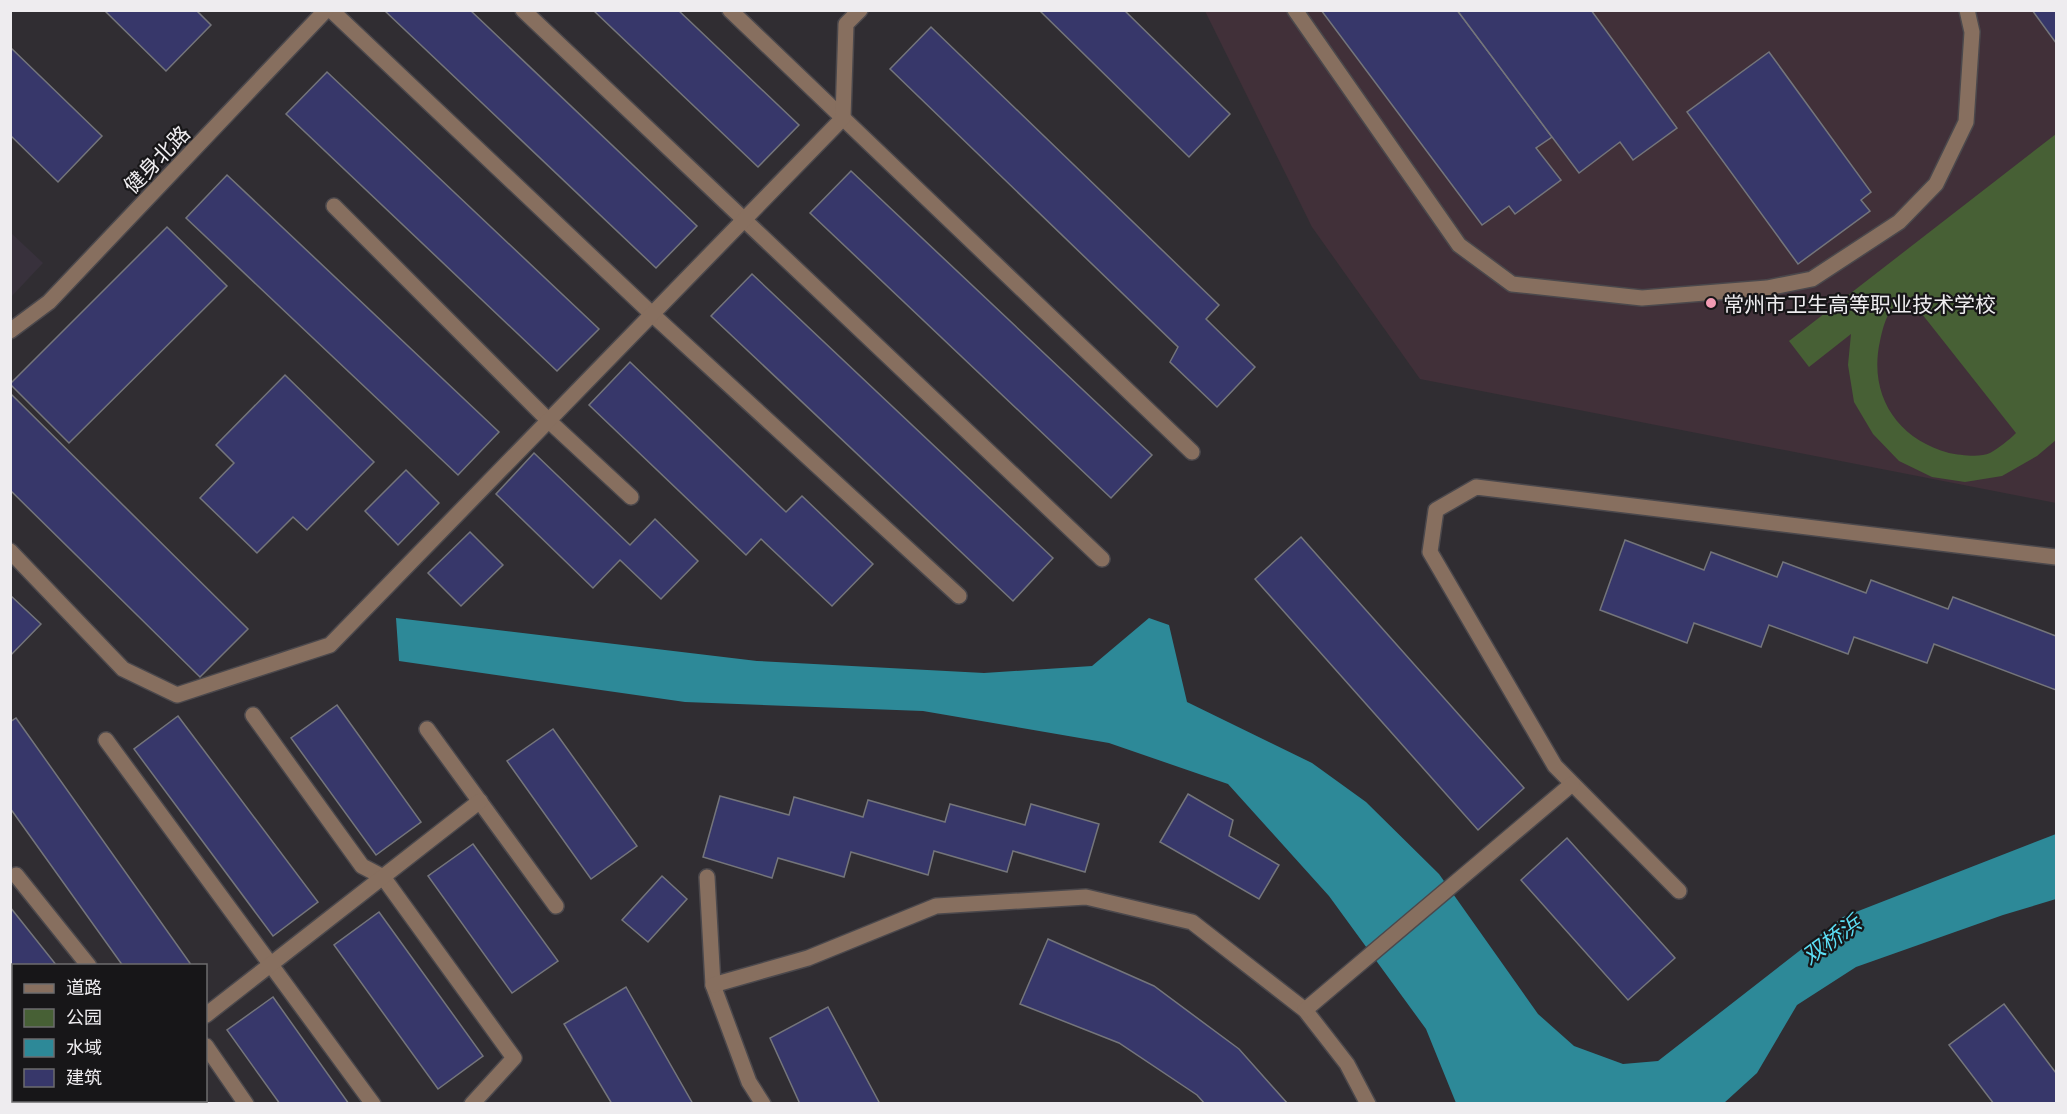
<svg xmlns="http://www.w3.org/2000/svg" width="2067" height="1114" font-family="Commissioner,'Noto Sans SC',sans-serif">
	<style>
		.built { fill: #38313c }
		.education { fill: #413039 }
		.green { fill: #476035; fill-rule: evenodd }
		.water { fill: #2d8998 }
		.building { fill: #37376a; stroke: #74757b; stroke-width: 1.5 }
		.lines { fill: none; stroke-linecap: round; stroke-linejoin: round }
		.minor-casing { stroke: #4b484c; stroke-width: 18 }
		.minor { stroke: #876f5f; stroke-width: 15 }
		.poi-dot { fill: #f19ab3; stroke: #171618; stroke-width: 2 }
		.labels { text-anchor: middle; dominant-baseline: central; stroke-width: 4.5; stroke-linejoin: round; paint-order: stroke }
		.street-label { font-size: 21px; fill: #eeecef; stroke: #171618 }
		.poi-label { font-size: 21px; fill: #eeecef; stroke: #171618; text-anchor: start }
		.water-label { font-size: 22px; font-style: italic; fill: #5cdef4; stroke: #171618 }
	</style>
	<rect width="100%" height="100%" fill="#302d32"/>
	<!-- built -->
	<path class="built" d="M10 232 43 263 11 297H10Z"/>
	<!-- education -->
	<path class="education" d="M1205 11H2056V503L1420 379 1312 227Z"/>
	<!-- green -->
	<path class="green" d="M2056 134V440L2037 456 2002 476 1965 482 1932 477 1899 461 1873 434 1854 402 1848 365 1851 334 1809 367 1789 341ZM1907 295 2016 433C2009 440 1999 448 1990 453 1980 458 1960 455 1949 453 1897 439 1868 395 1880 341 1885 319 1888 309 1907 295Z"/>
	<!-- water -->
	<path class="water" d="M396 618 757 661 984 673 1092 666 1149 618 1169 625 1187 702 1312 763 1366 802 1439 874 1538 1014 1574 1046 1623 1064 1658 1061 1843 917 2056 834V899L2003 915 1856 967 1797 1005 1757 1073 1724 1103H1456L1426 1029 1329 896 1228 784 1109 743 923 711 685 702 399 661Z"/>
	<!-- building -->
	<g class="building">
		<path d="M104 10H196L211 25 166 71Z"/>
		<path d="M470 10 697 226 656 268 385 11Z"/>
		<path d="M593 10H678L799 125 758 167Z"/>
		<path d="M1039 10H1124L1230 114 1189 157Z"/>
		<path d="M1321 10H1457L1552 137 1536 148 1561 180 1515 214 1509 206 1482 225Z"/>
		<path d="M1457 10H1591L1677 128 1633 160 1620 142 1579 173Z"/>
		<path d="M2032 10H2056V43Z"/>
		<path d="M931 27 1219 305 1206 319 1255 367 1217 407 1170 362 1178 347 890 69Z"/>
		<path d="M10 47 102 136 58 182 10 135Z"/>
		<path d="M1769 52 1871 192 1861 200 1870 211 1798 264 1687 112Z"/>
		<path d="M327 72 599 329 557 371 286 114Z"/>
		<path d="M851 171 1152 455 1111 498 810 213Z"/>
		<path d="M227 175 499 432 458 475 186 218Z"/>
		<path d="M167 227 227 286 69 443 10 384Z"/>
		<path d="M752 274 1053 558 1013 601 711 316Z"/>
		<path d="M630 362 786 512 802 496 873 564 832 606 761 539 746 555 589 405Z"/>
		<path d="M285 375 374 462 307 530 293 517 257 553 200 498 234 463 216 445Z"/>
		<path d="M12 395 248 629 200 677 10 490V397Z"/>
		<path d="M534 453 630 545 655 519 698 561 661 599 620 560 593 588 496 494Z"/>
		<path d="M406 470 439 503 398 545 365 511Z"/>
		<path d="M470 532 503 565 461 606 428 573Z"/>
		<path d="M1301 537 1524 788 1478 830 1255 579Z"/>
		<path d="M1625 540 1704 570 1711 552 1777 577 1783 562 1866 593 1871 580 1948 609 1953 597 2056 636V690L1934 644 1927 663 1854 637 1848 654 1769 625 1761 647 1694 623 1687 643 1600 610Z"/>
		<path d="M10 595 41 624 10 656Z"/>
		<path d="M337 705 421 822 376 855 291 738Z"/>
		<path d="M178 716 318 902 273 936 134 749Z"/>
		<path d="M16 718 192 966H123L10 808V722Z"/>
		<path d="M553 729 637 846 591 879 507 761Z"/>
		<path d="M1188 794 1233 820 1229 836 1279 865 1259 899 1160 842Z"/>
		<path d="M720 796 789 815 794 797 863 817 868 800 945 822 950 804 1025 825 1031 804 1099 824 1085 872 1013 851 1007 872 934 851 928 875 851 852 844 877 778 858 772 878 703 857Z"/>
		<path d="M1567 838 1675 958 1628 1000 1521 880Z"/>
		<path d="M473 844 558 961 512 993 428 876Z"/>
		<path d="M662 876 687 899 648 942 622 920Z"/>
		<path d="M10 907 57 966H14V987L10 983Z"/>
		<path d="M379 912 483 1056 438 1089 334 945Z"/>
		<path d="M1048 939 1154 986 1239 1049 1288 1104H1205L1197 1095 1119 1043 1020 1004Z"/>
		<path d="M626 987 693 1104H612L564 1024Z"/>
		<path d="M273 997 349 1104H280L227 1030Z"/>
		<path d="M2004 1004 2056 1073V1104H1994L1949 1045Z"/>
		<path d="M828 1007 880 1104H800L770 1038Z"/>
		<path d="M10 1086 14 1090V1100H22L24 1104H10Z"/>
		<path d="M136 1100H164L166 1104H132Z"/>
	</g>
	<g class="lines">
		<!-- minor casing -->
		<g class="minor-casing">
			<g id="minor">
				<path d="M331 10 653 315 959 596"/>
				<path d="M523 10 1102 559"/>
				<path d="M730 10 1192 452"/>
				<path d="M1295 10 1459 245 1512 284 1642 298 1767 288 1812 279 1899 222 1936 184 1966 122 1972 32 1967 10"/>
				<path d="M334 206 549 421 631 497"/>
				<path d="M10 331 49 302 326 10"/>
				<path d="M10 551 123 669 177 695 330 645 843 118 846 24 860 10"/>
				<path d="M253 715 362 866 383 877 514 1058 472 1104"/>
				<path d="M427 729 556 906"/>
				<path d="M106 740 373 1104"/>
				<path d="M16 875 89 966"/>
				<path d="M707 877 713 985 749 1082 763 1104"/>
				<path d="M1679 891 1555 766 1430 552 1436 510 1476 487 2056 557"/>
				<path d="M713 985 808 958 936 906 1086 897 1192 922 1305 1010 1347 1064 1368 1104"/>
				<path d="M1305 1010 1572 784"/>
				<path d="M206 1015 480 801"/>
				<path d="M10 1025 14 1028"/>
				<path d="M206 1046 246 1104"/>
				<path d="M73 1100 76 1104"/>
				<path d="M92 1104 96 1100"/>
			</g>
		</g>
		<!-- minor -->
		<use href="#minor" class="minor"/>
	</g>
	<!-- markers -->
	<circle class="poi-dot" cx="1711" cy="303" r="6"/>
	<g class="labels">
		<!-- street labels -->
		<g class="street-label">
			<text transform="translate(156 159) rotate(-46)">健身北路</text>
		</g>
		<!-- poi labels -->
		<g class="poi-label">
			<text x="1723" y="303">常州市卫生高等职业技术学校</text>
		</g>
		<!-- water labels -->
		<g class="water-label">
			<text transform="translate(1831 939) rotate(-36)">双桥浜</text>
		</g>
	</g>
	<!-- border -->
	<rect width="2067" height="1114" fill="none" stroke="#eeecef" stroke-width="24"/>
	<!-- legend -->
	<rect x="12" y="964" width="195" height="138" fill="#171618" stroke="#6d6c6e" stroke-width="1.5"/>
	<rect x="24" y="984" width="30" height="9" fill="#876f5f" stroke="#6d6c6e" stroke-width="1.5"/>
	<text x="66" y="994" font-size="18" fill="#eeecef">道路</text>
	<rect x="24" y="1009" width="30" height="18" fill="#476035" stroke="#6d6c6e" stroke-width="1.5"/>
	<text x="66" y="1024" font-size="18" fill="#eeecef">公园</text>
	<rect x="24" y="1039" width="30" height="18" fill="#2d8998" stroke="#6d6c6e" stroke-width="1.5"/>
	<text x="66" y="1054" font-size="18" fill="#eeecef">水域</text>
	<rect x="24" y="1069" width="30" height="18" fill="#37376a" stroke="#6d6c6e" stroke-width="1.5"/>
	<text x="66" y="1084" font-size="18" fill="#eeecef">建筑</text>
</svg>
